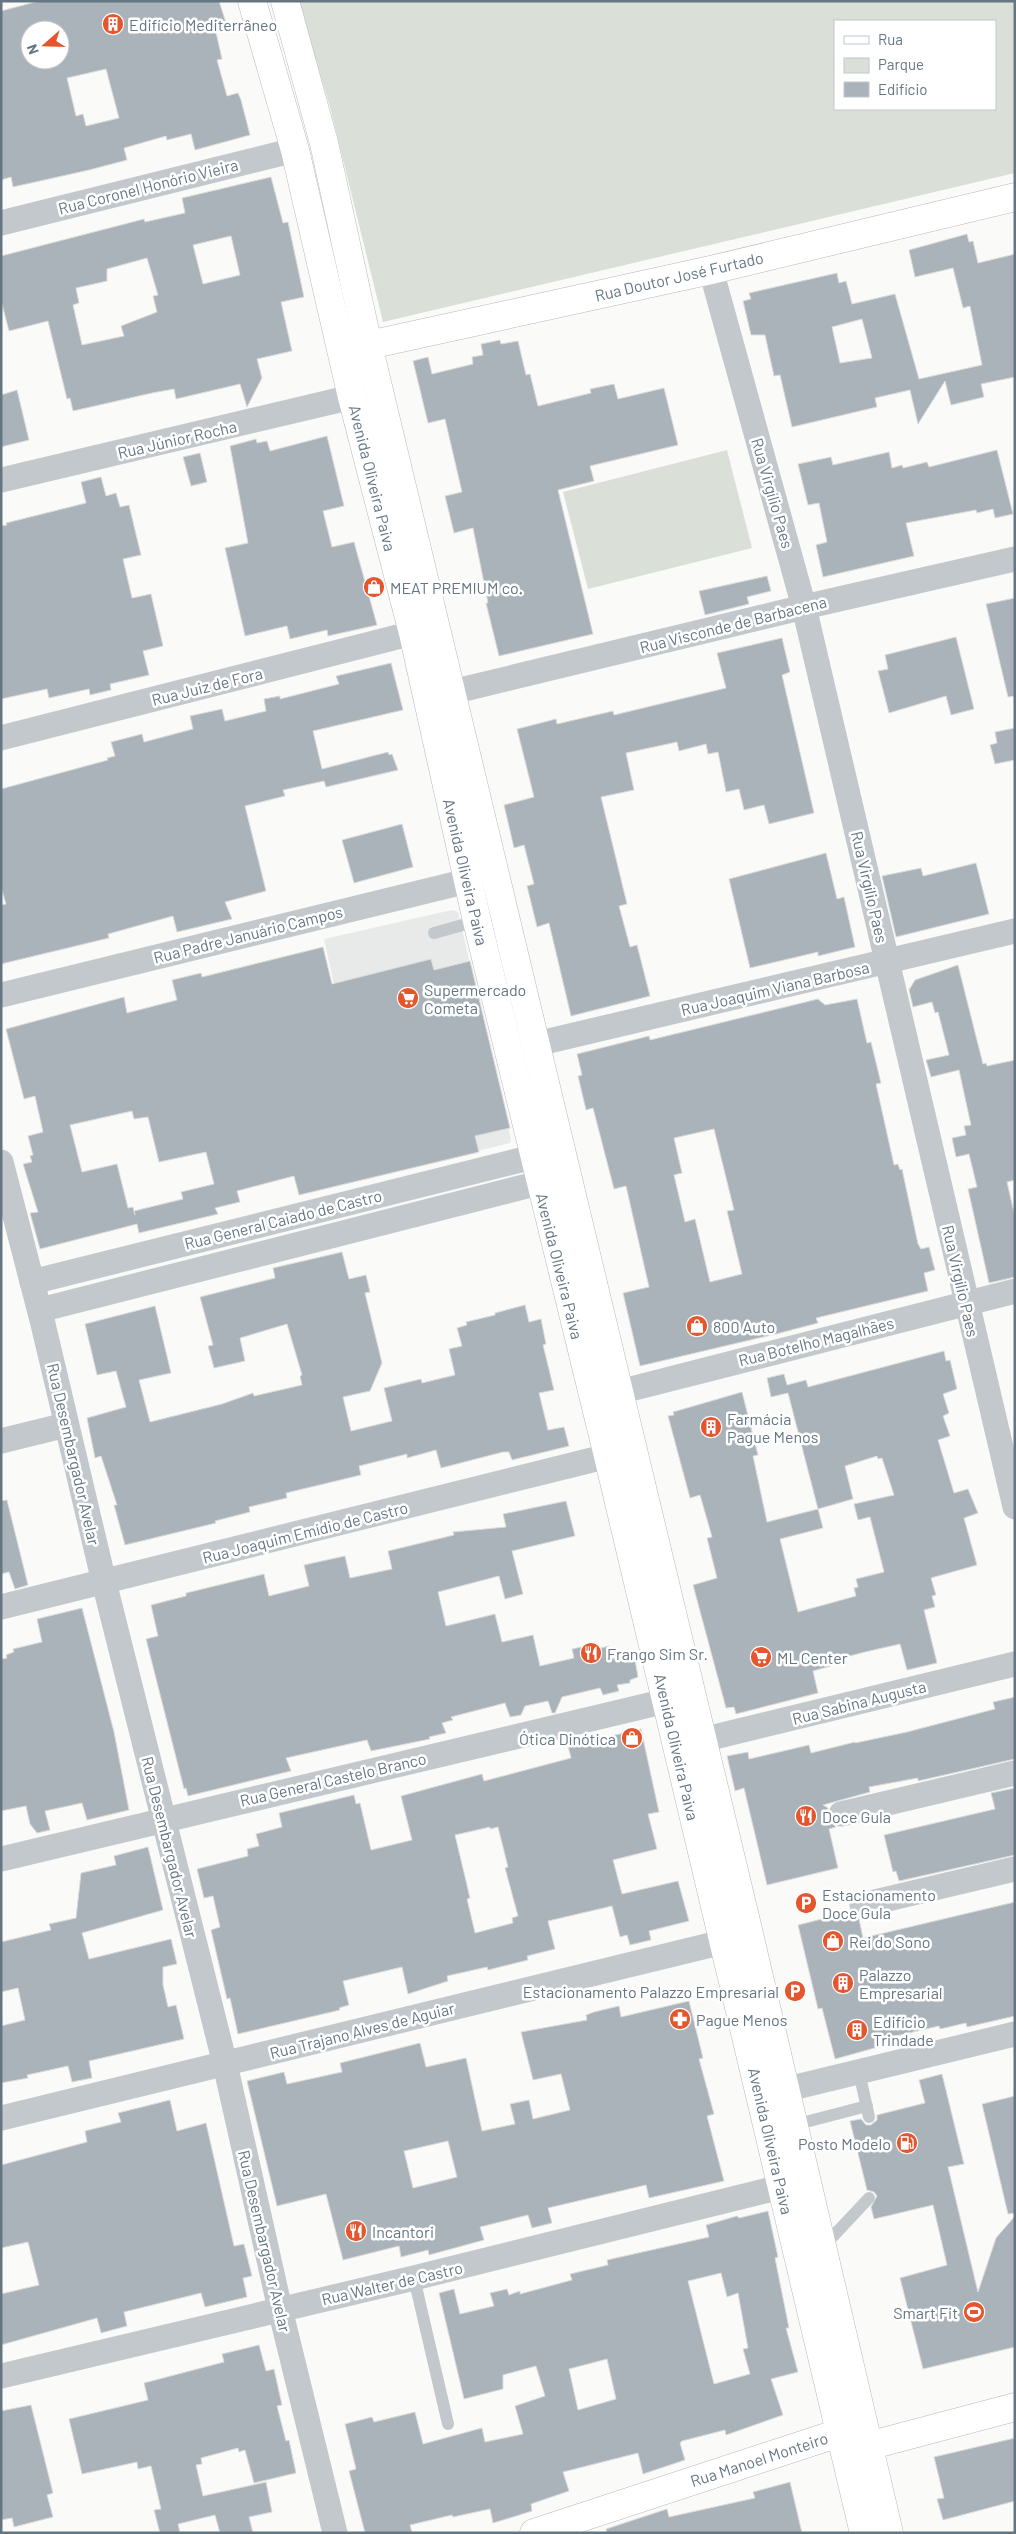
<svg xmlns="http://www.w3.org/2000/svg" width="1016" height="2534" font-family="Barlow,sans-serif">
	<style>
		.built { fill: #e8e9e9 }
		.green { fill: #dadfd7; fill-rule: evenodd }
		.building { fill: #aab3b9; stroke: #dcdcda; fill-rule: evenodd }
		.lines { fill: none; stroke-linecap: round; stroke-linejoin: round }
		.secondary-casing { stroke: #b3babf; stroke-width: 29 }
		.primary-casing { stroke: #b5babe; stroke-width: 29 }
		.lane { stroke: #c3c8cc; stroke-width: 12 }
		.street { stroke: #c3c8cc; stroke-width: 25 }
		.secondary { stroke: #fff; stroke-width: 28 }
		.primary { stroke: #fff; stroke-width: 28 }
		.labels { text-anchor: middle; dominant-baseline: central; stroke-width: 5; stroke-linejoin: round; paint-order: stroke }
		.poi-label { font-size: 16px; fill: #657683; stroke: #fff; text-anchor: start }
		.street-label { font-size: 16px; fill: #657683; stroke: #fff }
	</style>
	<rect width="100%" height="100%" fill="#fafaf8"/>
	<!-- built -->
	<path class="built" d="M452 910 458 912 511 1139 510 1143 299 1195 350 1056 324 939Z"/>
	<!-- green -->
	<g class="green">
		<path d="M298 1H1015V173L383 322 330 107ZM835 21H995V109H835Z"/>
		<path d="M727 450 752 548 588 589 563 492Z"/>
	</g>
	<!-- building -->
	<g class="building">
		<path d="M39 1H219L227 26 215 28 222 59 217 60 227 96 238 93 241 100 250 135 195 150 191 134 167 140 166 136 124 148 127 160 89 170 13 187 11 177 1 180V11ZM30 30H60V60H30ZM106 69 119 118 86 126 83 114 76 116 67 78Z"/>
		<path d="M271 177 283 223 288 222 304 297 281 302 292 351 257 359 262 378 247 407 240 384 176 399 174 389 152 393 73 411 70 398 67 399 48 321 9 331 1 300V256L144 219 145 222 185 213 182 198ZM231 236 240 275 203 284 193 245ZM147 258 158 295 153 296 157 312 121 326 124 336 82 345 73 305 79 303 76 288 107 281V269Z"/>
		<path d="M967 234 969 242 973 241 978 263 1015 254V377L981 384 984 397 951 405 945 381 918 424 910 390 875 398 877 407 792 427 780 375 774 376 765 335H751L743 301 751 299 749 293 837 273 839 283 846 281 852 304 895 294 919 379 982 365 970 306 963 308 953 268 915 277 909 250ZM862 319 872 358 840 363 832 327Z"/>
		<path d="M500 340 501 344 518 341 526 375 530 374 538 406 591 393 590 389 614 384 618 399 664 388 678 445 590 466 594 481 558 490 593 634 499 656 486 603H488L473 528 454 533 445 496 462 492 445 419 428 423 413 361 428 357 432 374 473 364 472 357 483 355 481 344Z"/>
		<path d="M17 390 29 440 1 447V395Z"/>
		<path d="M327 436 344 506 323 511 332 547 354 542 377 625 328 636 327 630 290 639 287 626 245 636 225 548 248 543 230 446 256 439 257 443 267 441 270 451Z"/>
		<path d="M997 450 1013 514 995 518 993 509 977 513 976 510 906 523 914 556 823 577 816 545 827 542 819 503 808 505 798 464 831 457 833 465 889 452 892 468 902 465 903 468 927 462 929 467Z"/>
		<path d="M200 453 207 482 191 486 183 457Z"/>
		<path d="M101 477 106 496 116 493 120 507 129 505 141 555 123 559 132 598 151 594 163 646 143 651 149 675 110 684 111 690 90 695 89 689 49 698 47 689 1 699V526L7 525 6 523 86 503 81 482Z"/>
		<path d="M767 576 771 591 747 597 749 604 705 615 699 591Z"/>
		<path d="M1015 598V696L1008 697 986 604Z"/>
		<path d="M956 637 974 709 951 715 946 696 889 713 878 671 888 669 885 655Z"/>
		<path d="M782 638 790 672 782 675 814 813 769 824 764 805 744 810 739 789 726 792 718 752 708 754 706 744 679 751 677 742 626 753 634 790 601 797 627 904 619 906 630 947 637 945 650 996 571 1016 549 923 537 927 527 886 534 884 524 845 514 848 504 805 534 797 517 729 556 719 557 724 613 711 614 715 726 688 717 653Z"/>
		<path d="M391 663 403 710 313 731 322 769 388 752 389 755 392 754 398 770 326 787 324 781 283 790 285 796 245 806 266 891 225 902 232 919 177 932 173 916 108 934 109 938 1 964V905L6 904 1 887V789L108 760 107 758 115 756 111 742 142 734 144 742 193 729 190 716 222 709 225 721 266 711 264 699 280 696V699L339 684 336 676Z"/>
		<path d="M1015 728V760L995 764 990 745 997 743 995 732Z"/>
		<path d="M402 824 413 867 354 883 342 840Z"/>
		<path d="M826 853 837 899 844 897 855 947 818 956V952L750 968 729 879Z"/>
		<path d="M976 863 989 914 896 937 882 876 921 868 923 876Z"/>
		<path d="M323 947 332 984 431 959 434 970 470 961 510 1128 475 1136 479 1152 299 1195 294 1176 237 1191 240 1202 215 1208 218 1214 139 1233 137 1224 40 1249 30 1213 38 1212 23 1164 32 1162 30 1156 33 1155 28 1136 43 1132 35 1096 24 1099 6 1029 124 997 127 1013 177 1000 172 980 201 973 202 977ZM132 1111 134 1119 148 1117 159 1162 206 1152 214 1184 181 1192 183 1199 134 1211 135 1215 133 1207 128 1208 117 1164 82 1172 70 1125Z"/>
		<path d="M958 965 983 1064 986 1063 987 1066 1015 1060V1180L1007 1182 1015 1217V1277L989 1283 968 1189 977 1187 969 1154 956 1157 952 1138 966 1135 964 1126 971 1125 959 1070 931 1077 926 1060 949 1055 938 1012 935 1013 932 1002 913 1007 909 990 915 980Z"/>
		<path d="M818 999 825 1005 857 999 867 1043 871 1042 881 1083 876 1084 894 1165 898 1164 900 1170 902 1169 918 1244 921 1249 929 1247 935 1270 924 1273 928 1291 816 1318 818 1323 776 1334 640 1366 623 1293 649 1287 626 1186 614 1189 593 1108 586 1110 578 1076 582 1075 577 1054 649 1036 650 1040 691 1030ZM714 1129 734 1210 727 1211 742 1274 710 1282 695 1219 685 1222 674 1175 682 1173 674 1138Z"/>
		<path d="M342 1252 349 1279 366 1275 370 1292 365 1293 382 1363 370 1391 343 1397 351 1431 392 1421 384 1388 421 1379 422 1383 455 1375 449 1349 462 1346 457 1328 467 1325 466 1322 495 1315V1313L525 1305 529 1322 541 1319 546 1344 543 1345 554 1390 539 1393 548 1430 564 1427 569 1446 512 1460 509 1452H503L441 1468 436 1450 407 1458V1454L359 1466 361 1475 286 1493 287 1498 249 1507 250 1512 215 1521 216 1523 125 1545 114 1505H117L101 1456 95 1458 87 1418 126 1407 116 1371 97 1375 85 1324 155 1306 171 1373 139 1380 150 1422 222 1404 253 1393 254 1396 302 1385 300 1376 302 1375 287 1324 240 1338 245 1361 214 1368 208 1346 213 1345 200 1297 275 1278 273 1268Z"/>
		<path d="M944 1351 946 1361 950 1360 957 1389 943 1394 949 1413 943 1416 950 1436 938 1440 954 1493 968 1489 978 1513 964 1518 977 1565 931 1578 936 1595 932 1596 935 1607 924 1610 937 1663 907 1670 900 1644 865 1652 830 1661 831 1666 813 1671 818 1693 736 1714 734 1707 726 1708 693 1585 717 1578 707 1538 712 1537 700 1495 690 1498 668 1416 674 1415 673 1412 742 1392 758 1455 753 1456 767 1522 818 1509 823 1528 780 1539 798 1612 856 1596 854 1588 858 1587 856 1579 884 1572 870 1517 858 1520 854 1504 894 1495 882 1458 878 1459 877 1456 845 1466 853 1499 818 1509 788 1393 771 1397 767 1378 784 1374 787 1385 806 1380 808 1387Z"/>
		<path d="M7 1500 28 1585 15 1589 9 1572 1 1574V1501Z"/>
		<path d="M566 1501 575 1536 512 1551 523 1594 505 1599 499 1576 438 1592 446 1626 495 1614 502 1642 533 1635 540 1666 574 1658 572 1649 595 1644 596 1649 609 1646 613 1659 634 1654 638 1677 630 1680V1683L617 1685 619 1691 603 1695 600 1688 562 1697 555 1713H552L548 1701 525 1706 521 1715 510 1717 505 1703 451 1717 453 1720 442 1723 446 1733 429 1737 430 1739 371 1751 367 1740 286 1758 291 1771 188 1796 186 1788 184 1789 146 1639 158 1636 151 1605 186 1596V1593L264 1574 269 1596 309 1586 304 1565 345 1556 350 1578 392 1569 388 1551 454 1535 453 1532 506 1527 503 1514Z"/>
		<path d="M82 1608 114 1732 129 1810 87 1820 82 1803 45 1811 50 1830 37 1833 30 1824 26 1806 1 1811V1659L7 1658 6 1655 14 1652 13 1649 42 1642 37 1619Z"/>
		<path d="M1015 1697V1759L918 1781V1778L869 1787 870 1792 823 1805 828 1808 827 1818 836 1827 829 1829 838 1868 767 1885 744 1788 735 1791 727 1756 748 1752 749 1759 809 1745 811 1753 855 1742V1743L907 1732 995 1709 993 1702Z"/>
		<path d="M641 1729 659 1812 648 1814 657 1849 613 1860 622 1894 678 1881 689 1921 649 1931 651 1940 630 1945 627 1935 620 1937 612 1906 548 1921 555 1949 527 1956 528 1960 488 1970 487 1967 447 1976 448 1981 408 1994 402 1967 343 1981 349 2005 339 2008 340 2010 238 2034 230 1998 227 1999 211 1930 220 1927 213 1896 204 1898 197 1869 248 1856 247 1849 259 1846 256 1834 282 1827 279 1813 354 1795 356 1804 360 1803 371 1850 412 1840 401 1796 482 1774 484 1781 571 1758 568 1746ZM490 1827V1829L498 1827 508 1867 505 1868 518 1916 512 1918 513 1923 475 1933 467 1899 470 1898 455 1835Z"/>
		<path d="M1015 1788V1855L899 1881 896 1871 893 1872 884 1835 995 1809 991 1793Z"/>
		<path d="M148 1847 163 1910 82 1933 89 1959 171 1939 177 1964 163 1967V1985L168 2007 176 2005 184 2039 89 2061 92 2078 72 2082 68 2066 27 2075 28 2078 1 2083V2026L25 2020 18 1988 1 1992V1942L51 1930 49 1924 76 1918 81 1873 116 1865 114 1856Z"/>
		<path d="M1015 1902V2016L967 2027 966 2023 940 2029 939 2026 887 2038 889 2044 835 2059 822 2008 818 2009 798 1925 850 1912 859 1919 863 1938Z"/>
		<path d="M689 2001 703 2058 699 2059 714 2114 707 2116 724 2181 649 2198 646 2185 548 2208 552 2223 532 2228 528 2215 480 2227 484 2240 429 2255 428 2250 401 2257 399 2246 343 2260 326 2194 277 2206 247 2081 284 2072 287 2084 342 2072 340 2063 420 2043 426 2067 466 2058 482 2131 515 2124 510 2104 529 2100 533 2119 570 2110 561 2074 533 2080 521 2032 587 2020 586 2015 594 2012 619 2006 621 2017ZM448 2141 457 2177 413 2188 404 2151Z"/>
		<path d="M942 2074 964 2164 948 2167 978 2292 996 2238 1015 2216V2347L923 2369 900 2278 947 2265 933 2205 874 2219 871 2207 877 2196 874 2192 867 2190 850 2121 861 2119 866 2125H871L877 2120V2115L925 2103 919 2080Z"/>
		<path d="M1015 2096V2213L1008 2214 982 2104Z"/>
		<path d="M170 2100 177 2131 206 2123 234 2246 244 2244 252 2276 243 2278 247 2297 205 2307 201 2293 124 2312 127 2326 101 2333 97 2318 1 2345V2294L39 2285 28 2242 1 2248V2165L87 2142 85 2131 121 2122 118 2113Z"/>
		<path d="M768 2211 778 2257 775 2258 789 2328H786L798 2372 771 2379 783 2415 726 2435 725 2430 682 2441 680 2443 685 2460 643 2474 638 2453 563 2472 569 2491 531 2504 532 2511 513 2517 493 2523 490 2509 453 2517 452 2515 410 2525 412 2533H365L349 2471 356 2469 345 2424 372 2417 374 2422 415 2412 423 2444 482 2428 485 2442 523 2434 515 2406 545 2396 536 2366 503 2375V2389L464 2399 439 2293 454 2289 460 2314 494 2306 490 2293 507 2289 509 2295 520 2291V2294L572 2280 570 2274 608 2265 607 2260 709 2237 706 2225 737 2216 739 2218ZM721 2273 727 2297 738 2293 748 2348 743 2349 750 2374 714 2384 688 2281ZM607 2359 616 2399 578 2410 569 2369Z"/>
		<path d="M259 2345 266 2371 274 2369 282 2405 277 2406 286 2441 289 2440 296 2473 254 2483 245 2450 239 2452 238 2448 201 2458 202 2464 196 2465 203 2496 266 2482 272 2512 249 2517 253 2533H220L215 2515 178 2524 180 2533H160L154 2510 161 2509 151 2466 138 2469 137 2462 82 2474 69 2419 148 2400 144 2383 224 2362 222 2354Z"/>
		<path d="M31 2405 53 2493 47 2495 53 2517 14 2527 12 2518 1 2520V2411Z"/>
		<path d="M1015 2438V2501L943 2520 937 2499 944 2498 934 2457Z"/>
		<path d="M790 2482 802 2533H607L606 2529 667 2509 669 2517 755 2498 753 2492Z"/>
	</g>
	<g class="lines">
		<!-- secondary casing -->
		<g class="secondary-casing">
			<g id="secondary">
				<path d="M346 350 711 270 1015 197"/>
				<path d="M534 2533 839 2433 868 2446 1015 2407"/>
			</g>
		</g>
		<!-- primary casing -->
		<g class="primary-casing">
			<g id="primary">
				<path d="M252 1 295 150 352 397 413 633 477 921 608 1456 864 2533"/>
				<path d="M285 1 324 143 368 345 745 1917 889 2533"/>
			</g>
		</g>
		<!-- lane -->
		<g class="lane">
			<path d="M434 933 477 921"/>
			<path d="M859 2072 869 2117"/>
			<path d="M794 2125 867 2106"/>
			<path d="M823 2247 869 2198"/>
			<path d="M414 2278 448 2424"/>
		</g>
		<!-- street -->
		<g class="street">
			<path d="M1 223 295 150"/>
			<path d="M711 270 804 607 1015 1507"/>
			<path d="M1 480 352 397"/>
			<path d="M452 692 804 607 1015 559"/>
			<path d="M1 738 413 633"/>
			<path d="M1 995 488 876"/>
			<path d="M536 1044 1015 931"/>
			<path d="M1 1162 43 1324 104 1582 225 2064 280 2309 335 2533"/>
			<path d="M32 1282 533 1157"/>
			<path d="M40 1310 539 1183"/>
			<path d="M619 1392 1015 1291"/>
			<path d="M1 1441 66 1425"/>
			<path d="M1 1607 608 1456"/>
			<path d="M702 1740 1015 1664"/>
			<path d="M841 1814 1015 1773"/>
			<path d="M1 1859 666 1701"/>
			<path d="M862 1905 1015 1869"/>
			<path d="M767 2094 1015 2034"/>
			<path d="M1 2118 723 1942"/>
			<path d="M1 2376 414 2278 781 2187"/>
		</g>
		<!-- secondary -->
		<use href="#secondary" class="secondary"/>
		<!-- primary -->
		<use href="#primary" class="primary"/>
	</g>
	<!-- icons -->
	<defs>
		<g id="building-disc" transform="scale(1.125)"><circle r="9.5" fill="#e4572e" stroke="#fff"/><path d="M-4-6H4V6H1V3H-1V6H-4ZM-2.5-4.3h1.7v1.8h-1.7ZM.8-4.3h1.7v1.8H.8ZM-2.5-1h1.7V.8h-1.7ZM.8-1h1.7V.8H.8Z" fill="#fff"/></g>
		<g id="shop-disc" transform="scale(1.125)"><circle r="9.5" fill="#e4572e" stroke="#fff"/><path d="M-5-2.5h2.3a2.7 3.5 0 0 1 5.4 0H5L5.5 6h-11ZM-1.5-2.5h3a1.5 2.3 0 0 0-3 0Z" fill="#fff"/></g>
		<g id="supermarket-disc" transform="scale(1.125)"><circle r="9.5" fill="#e4572e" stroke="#fff"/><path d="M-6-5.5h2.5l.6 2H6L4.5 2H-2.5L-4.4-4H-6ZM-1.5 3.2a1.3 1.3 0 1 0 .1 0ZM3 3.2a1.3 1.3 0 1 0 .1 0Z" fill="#fff"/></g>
		<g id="restaurant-disc" transform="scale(1.125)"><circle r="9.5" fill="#e4572e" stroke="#fff"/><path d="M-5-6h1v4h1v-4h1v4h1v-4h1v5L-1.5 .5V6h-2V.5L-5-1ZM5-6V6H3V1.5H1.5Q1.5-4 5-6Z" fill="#fff"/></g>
		<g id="parking-disc" transform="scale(1.125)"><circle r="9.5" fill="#e4572e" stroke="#fff"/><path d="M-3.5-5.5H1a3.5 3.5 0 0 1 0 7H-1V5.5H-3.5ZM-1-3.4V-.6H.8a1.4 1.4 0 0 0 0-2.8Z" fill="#fff"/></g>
		<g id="pharmacy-disc" transform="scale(1.125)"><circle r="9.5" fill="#e4572e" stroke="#fff"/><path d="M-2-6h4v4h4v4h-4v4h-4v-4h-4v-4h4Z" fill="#fff"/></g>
		<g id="fuel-disc" transform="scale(1.125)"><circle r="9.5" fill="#e4572e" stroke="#fff"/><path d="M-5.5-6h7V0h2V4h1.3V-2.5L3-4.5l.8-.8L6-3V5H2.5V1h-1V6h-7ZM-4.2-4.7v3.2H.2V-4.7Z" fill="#fff"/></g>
		<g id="stadium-disc" transform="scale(1.125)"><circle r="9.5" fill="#e4572e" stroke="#fff"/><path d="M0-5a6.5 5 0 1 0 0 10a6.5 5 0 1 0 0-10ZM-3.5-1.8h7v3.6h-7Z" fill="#fff"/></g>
	</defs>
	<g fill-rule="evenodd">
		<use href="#building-disc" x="113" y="24"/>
		<use href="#shop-disc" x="374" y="587"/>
		<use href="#supermarket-disc" x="408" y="998"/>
		<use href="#shop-disc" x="697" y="1326"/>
		<use href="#building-disc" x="711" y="1427"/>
		<use href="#restaurant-disc" x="591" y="1653"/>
		<use href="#supermarket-disc" x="761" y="1657"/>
		<use href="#shop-disc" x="632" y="1738"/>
		<use href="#restaurant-disc" x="806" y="1816"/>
		<use href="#parking-disc" x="806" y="1903"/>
		<use href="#shop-disc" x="833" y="1941"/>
		<use href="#building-disc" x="843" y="1983"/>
		<use href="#parking-disc" x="795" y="1991"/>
		<use href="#pharmacy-disc" x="680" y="2019"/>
		<use href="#building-disc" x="857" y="2030"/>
		<use href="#fuel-disc" x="907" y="2143"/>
		<use href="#restaurant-disc" x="356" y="2231"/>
		<use href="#stadium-disc" x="974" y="2312"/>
	</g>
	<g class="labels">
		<!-- poi labels -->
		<g class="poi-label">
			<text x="129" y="24">Edifício Mediterrâneo</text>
			<text x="390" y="587">MEAT PREMIUM co.</text>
			<text x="424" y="989">Supermercado<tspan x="424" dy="18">Cometa</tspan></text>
			<text x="713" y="1326">800 Auto</text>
			<text x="727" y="1418">Farmácia<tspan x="727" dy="18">Pague Menos</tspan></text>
			<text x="607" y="1653">Frango Sim Sr.</text>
			<text x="777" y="1657">ML Center</text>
			<text x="616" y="1738" text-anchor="end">Ótica Dinótica</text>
			<text x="822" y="1816">Doce Gula</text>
			<text x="822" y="1894">Estacionamento<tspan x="822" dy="18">Doce Gula</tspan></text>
			<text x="849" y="1941">Rei do Sono</text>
			<text x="859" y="1974">Palazzo<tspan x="859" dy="18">Empresarial</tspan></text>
			<text x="779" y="1991" text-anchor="end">Estacionamento Palazzo Empresarial</text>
			<text x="696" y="2019">Pague Menos</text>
			<text x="873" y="2021">Edifício<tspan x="873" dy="18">Trindade</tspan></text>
			<text x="891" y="2143" text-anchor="end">Posto Modelo</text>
			<text x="372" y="2231">Incantori</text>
			<text x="958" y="2312" text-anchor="end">Smart Fit</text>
		</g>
		<!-- street labels -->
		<g class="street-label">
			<text transform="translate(148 186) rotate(-14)">Rua Coronel Honório Vieira</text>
			<text transform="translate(679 276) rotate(-13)">Rua Doutor José Furtado</text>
			<text transform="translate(177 439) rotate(-13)">Rua Júnior Rocha</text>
			<text transform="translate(373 478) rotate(76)">Avenida Oliveira Paiva</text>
			<text transform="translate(773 493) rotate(74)">Rua Virgílio Paes</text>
			<text transform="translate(733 624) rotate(-14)">Rua Visconde de Barbacena</text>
			<text transform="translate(207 686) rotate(-14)">Rua Juiz de Fora</text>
			<text transform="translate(466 872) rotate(77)">Avenida Oliveira Paiva</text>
			<text transform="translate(870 887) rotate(77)">Rua Virgílio Paes</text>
			<text transform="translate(248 934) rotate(-14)">Rua Padre Januário Campos</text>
			<text transform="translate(775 988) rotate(-13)">Rua Joaquim Viana Barbosa</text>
			<text transform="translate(283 1219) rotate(-14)">Rua General Caiado de Castro</text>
			<text transform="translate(560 1266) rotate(76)">Avenida Oliveira Paiva</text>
			<text transform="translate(961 1281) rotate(77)">Rua Virgílio Paes</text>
			<text transform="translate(816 1341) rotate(-14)">Rua Botelho Magalhães</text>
			<text transform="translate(74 1454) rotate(77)">Rua Desembargador Avelar</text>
			<text transform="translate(305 1532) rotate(-14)">Rua Joaquim Emídio de Castro</text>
			<text transform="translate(859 1702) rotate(-14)">Rua Sabina Augusta</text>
			<text transform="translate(677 1747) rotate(77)">Avenida Oliveira Paiva</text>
			<text transform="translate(333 1779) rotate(-13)">Rua General Castelo Branco</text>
			<text transform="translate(170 1847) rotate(76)">Rua Desembargador Avelar</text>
			<text transform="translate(362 2030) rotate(-14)">Rua Trajano Alves de Aguiar</text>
			<text transform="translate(771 2141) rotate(77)">Avenida Oliveira Paiva</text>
			<text transform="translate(265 2241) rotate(77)">Rua Desembargador Avelar</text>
			<text transform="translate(392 2283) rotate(-13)">Rua Walter de Castro</text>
			<text transform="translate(759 2459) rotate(-18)">Rua Manoel Monteiro</text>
		</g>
	</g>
	<!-- border -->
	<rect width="1016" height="2534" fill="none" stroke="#657683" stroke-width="5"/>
	<!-- legend -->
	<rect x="834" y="20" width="162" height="90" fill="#ffffff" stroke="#c1c8cd"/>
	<rect x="844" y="36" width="25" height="8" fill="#ffffff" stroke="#c1c8cd"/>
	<text x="878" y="45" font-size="15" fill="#657683">Rua</text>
	<rect x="844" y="58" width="25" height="15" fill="#dadfd7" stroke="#c1c8cd"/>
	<text x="878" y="70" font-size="15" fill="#657683">Parque</text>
	<rect x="844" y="82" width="25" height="15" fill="#aab3b9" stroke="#c1c8cd"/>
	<text x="878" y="95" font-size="15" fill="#657683">Edifício</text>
	<!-- north arrow -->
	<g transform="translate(45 45) rotate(250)"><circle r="24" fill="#ffffff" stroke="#c1c8cd"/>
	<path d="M0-4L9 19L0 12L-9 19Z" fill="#e4572e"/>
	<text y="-8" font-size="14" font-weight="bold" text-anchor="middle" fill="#657683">N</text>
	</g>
</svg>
